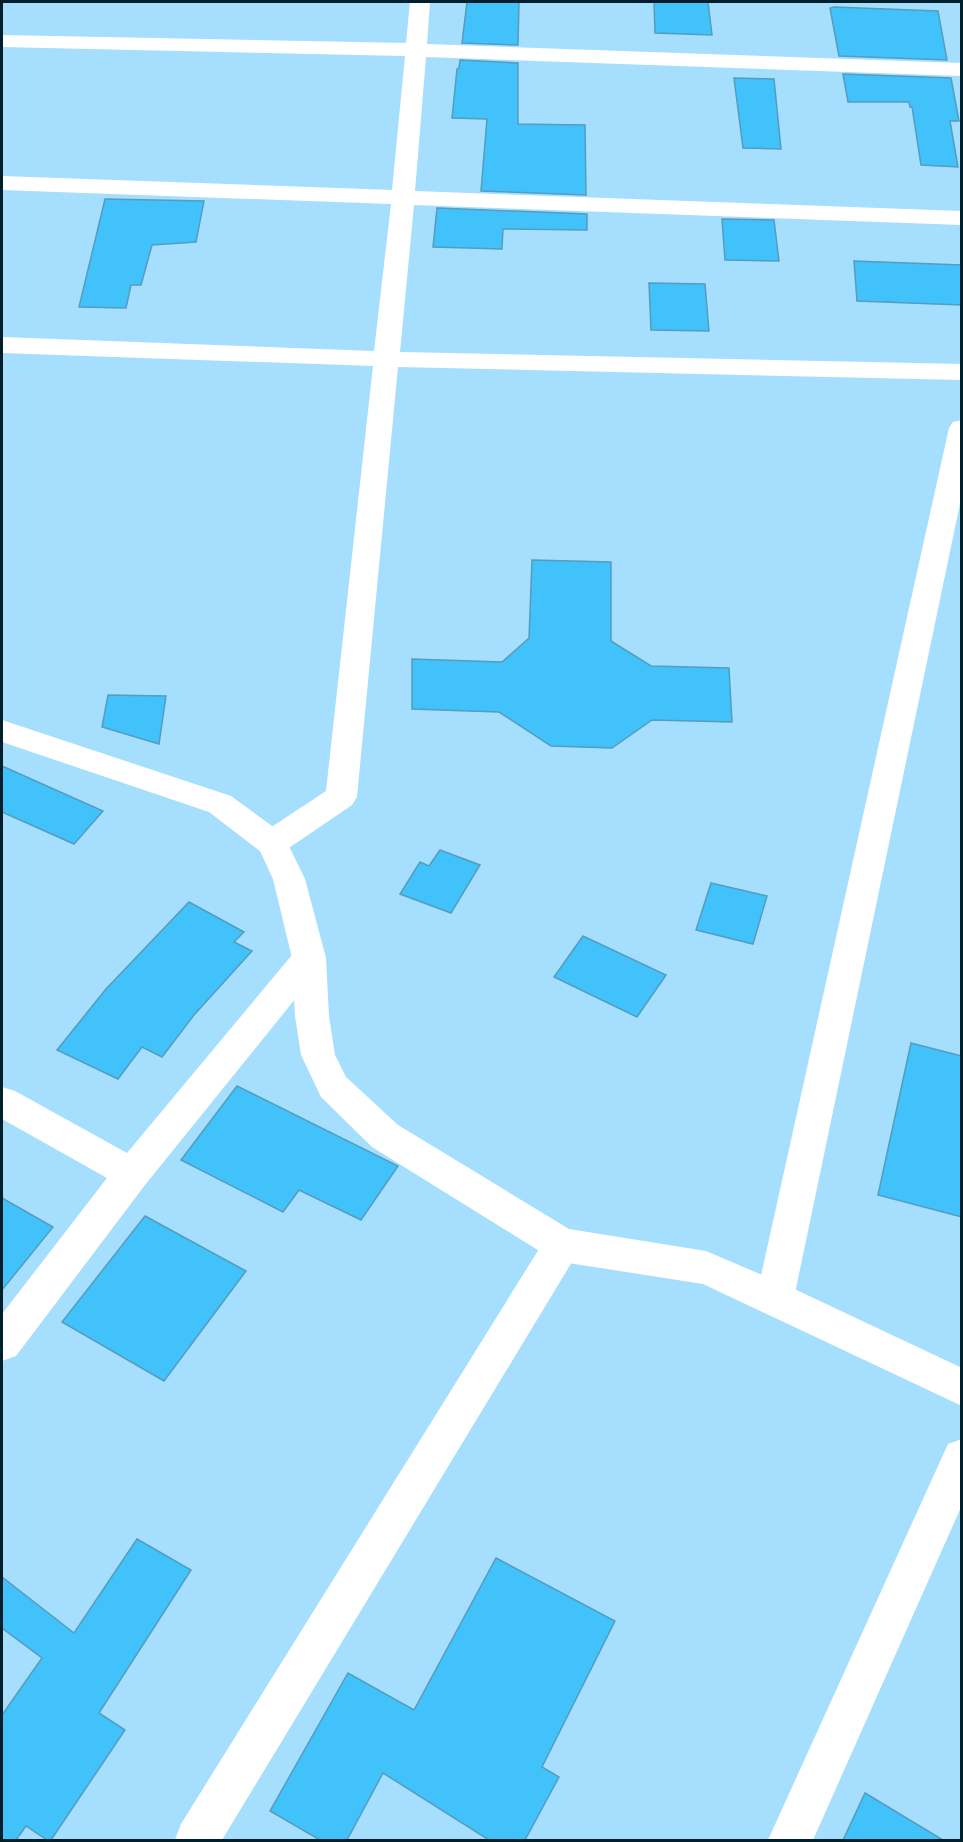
<svg xmlns="http://www.w3.org/2000/svg" width="963" height="1842" font-family="Literata,serif">
	<style>
		.building { fill: #41c2fb; stroke: #549cc0; stroke-width: 1.5 }
		.lines { fill: none; stroke-linecap: round; stroke-linejoin: round }
		.street { fill: #fff; fill-rule: evenodd }
		.secondary { fill: #fff; fill-rule: evenodd }
	</style>
	<rect width="100%" height="100%" fill="#a6dffd"/>
	<!-- building -->
	<g class="building">
		<path d="M467 2H519L518 45 462 43Z"/>
		<path d="M654 2H708L712 35 655 33Z"/>
		<path d="M834 7 938 11 947 60 839 56 830 8Z"/>
		<path d="M460 60 518 63V124L585 125 586 195 481 191 487 119 452 118 457 69 459 68Z"/>
		<path d="M843 74 951 78 959 121H950L958 167 921 165 912 107H910L909 102H848Z"/>
		<path d="M734 78 774 79 781 149 743 148Z"/>
		<path d="M105 199 204 201 196 242 152 245 141 285H131L126 308 79 307Z"/>
		<path d="M437 208 587 214V230L503 229 502 249 433 247Z"/>
		<path d="M722 219 774 220 779 261 725 260Z"/>
		<path d="M854 261 962 265V305L857 301Z"/>
		<path d="M649 283 705 284 709 331 651 330Z"/>
		<path d="M532 560 611 562V641L651 666 729 668 732 722 652 720 612 748 551 746 499 712 412 709V659L502 662 529 638Z"/>
		<path d="M108 695 166 696 159 744 102 727Z"/>
		<path d="M2 766 103 811 74 844 2 812Z"/>
		<path d="M440 850 480 865 451 913 400 894 420 862 429 866Z"/>
		<path d="M711 883 767 896 753 944 696 930Z"/>
		<path d="M189 902 244 932 234 942 252 951 194 1015 162 1057 142 1047 118 1079 57 1050 106 989Z"/>
		<path d="M583 936 666 975 637 1017 554 977Z"/>
		<path d="M911 1043 962 1056V1217L878 1195Z"/>
		<path d="M237 1086 398 1166 361 1220 299 1190 283 1212 181 1160Z"/>
		<path d="M2 1198 53 1227 2 1290Z"/>
		<path d="M145 1216 246 1271 164 1381 62 1322Z"/>
		<path d="M137 1539 191 1570 99 1713 125 1730 51 1840H47L26 1826 16 1840H2V1715L42 1658 2 1628V1577L74 1633Z"/>
		<path d="M496 1558 615 1621 542 1767 559 1777 525 1840H489L383 1773 347 1840H320L270 1811 348 1673 414 1710Z"/>
		<path d="M865 1793 943 1840H843Z"/>
	</g>
	<g class="lines">
		<!-- street -->
		<g class="street">
			<path d="M410 2H430L427 44 962 63V76L426 57 415 191 962 211V225L414 205 400 352 962 364V380L398 367 357 797 352 805 283 852 272 855 261 852 256 843 261 834 326 791 373 366 2 353V337L374 351 391 204 2 190V176L392 190 405 56 2 47V35L406 43Z"/>
			<path d="M962 420V494L794 1298 788 1310 775 1315 762 1310 756 1298 949 428 953 422Z"/>
			<path d="M309 945 321 949 326 958 321 967 145 1185 16 1356 2 1361V1314L107 1178 2 1119V1087L15 1091 127 1153 297 949Z"/>
			<path d="M562 1228 575 1233 581 1245 575 1257 222 1840H175L181 1824 549 1233Z"/>
			<path d="M962 1439V1505L813 1840H768L948 1444Z"/>
		</g>
		<!-- secondary -->
		<path class="secondary" d="M2 720 231 796 283 834 305 879 326 958 329 1016 335 1055 346 1077 398 1125 569 1229 706 1251 788 1286 962 1368V1406L703 1284 562 1262 549 1257 372 1147 321 1097 301 1055 295 1016 292 958 273 879 260 851 209 812 2 742Z"/>
	</g>
	<!-- border -->
	<rect width="963" height="1842" fill="none" stroke="#001f2d" stroke-width="6"/>
</svg>
